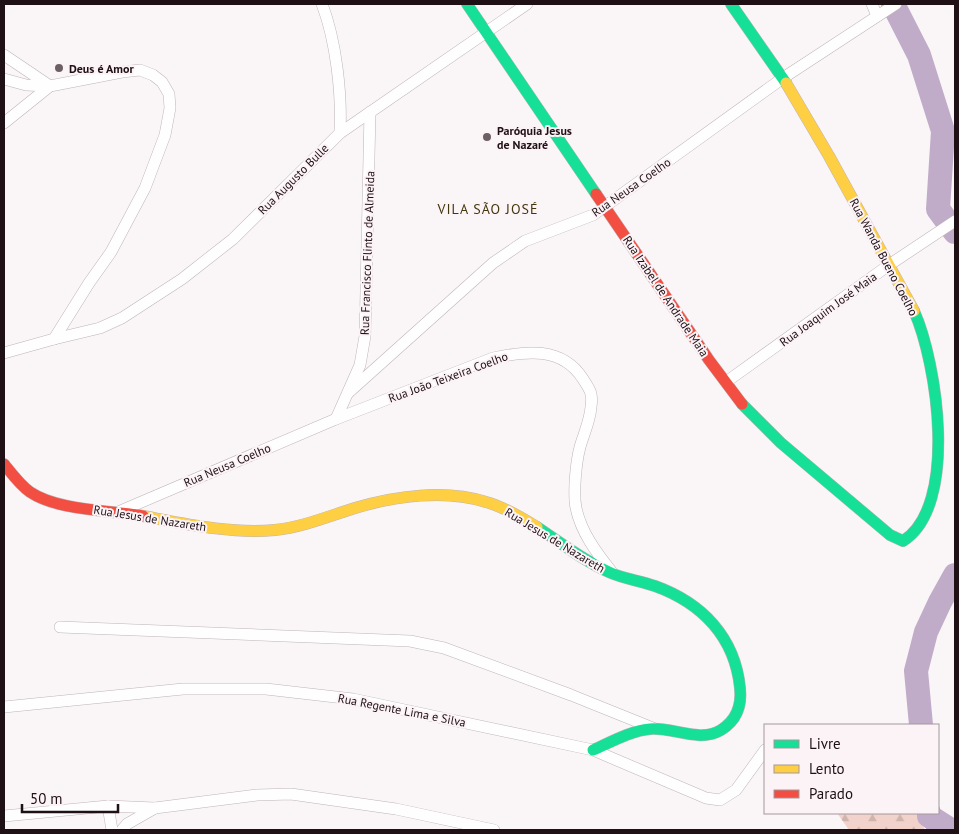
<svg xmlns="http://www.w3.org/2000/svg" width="959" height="834" font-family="'PT Sans',sans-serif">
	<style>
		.forest { fill: url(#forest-firs) }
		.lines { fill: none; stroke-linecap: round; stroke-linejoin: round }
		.stream { stroke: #c0acc8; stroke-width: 4 }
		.river { stroke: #c0acc8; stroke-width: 24 }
		.street-casing { stroke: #bfb5b9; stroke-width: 12 }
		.fast-casing { stroke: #bfb5b9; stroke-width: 12 }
		.slow-casing { stroke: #bfb5b9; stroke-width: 12 }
		.jam-casing { stroke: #bfb5b9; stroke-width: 12 }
		.street { stroke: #fefefe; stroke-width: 11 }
		.fast { stroke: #16e098; stroke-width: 11 }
		.slow { stroke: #ffcf43; stroke-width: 11 }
		.jam { stroke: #f24e42; stroke-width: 11 }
		.poi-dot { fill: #6b6064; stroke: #fcf3f6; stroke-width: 2 }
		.labels { text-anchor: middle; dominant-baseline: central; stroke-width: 4; stroke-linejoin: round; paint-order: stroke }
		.poi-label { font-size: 12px; font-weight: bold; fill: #1e1015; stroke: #fcf3f6; text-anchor: start }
		.street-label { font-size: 12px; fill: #1e1015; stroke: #fcf3f6 }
		.neighbourhood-label { font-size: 14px; letter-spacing: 1px; fill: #40370d; stroke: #fcf3f6 }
	</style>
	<defs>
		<pattern id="forest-firs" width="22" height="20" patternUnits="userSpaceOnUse" patternTransform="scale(1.25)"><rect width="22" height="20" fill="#f2d3cc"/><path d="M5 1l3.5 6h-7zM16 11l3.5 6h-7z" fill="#cfb4ae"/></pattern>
	</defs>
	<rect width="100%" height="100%" fill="#faf5f7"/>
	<!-- forest -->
	<path class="forest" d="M837 813H916L925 830H849Z"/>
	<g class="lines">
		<!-- stream -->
		<path class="stream" d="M928 830 929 816"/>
		<!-- river -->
		<g class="river">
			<path d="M893 4 919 55 943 131 938 209 955 232"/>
			<path d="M921 725 916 671 926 632 940 602 955 575"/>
			<path d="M929 813V816L951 830"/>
		</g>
		<!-- street casing -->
		<g class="street-casing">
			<g id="street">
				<path d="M322 4C336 41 342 93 340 133"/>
				<path d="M872 4 877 16"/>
				<path d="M4 55 50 86"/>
				<path d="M4 79 26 85 50 86"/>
				<path d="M4 123 50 86 122 72 140 70 153 75 162 82 169 94 170 108 165 135 145 188 111 252 89 283 54 339 4 353"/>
				<path d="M54 339 100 328 122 318 182 279 233 239 340 133 527 4"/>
				<path d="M726 382 889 265 955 221"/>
				<path d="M348 393 493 263 525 241 593 215 783 78 896 4"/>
				<path d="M336 419 360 365 365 336 370 112"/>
				<path d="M118 512 336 419 493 358C526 351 562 346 583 379 590 390 593 393 591 407 590 421 584 433 580 447 576 462 573 493 576 508 581 532 596 552 611 571"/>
				<path d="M60 627 410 641 444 648 571 695 653 728"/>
				<path d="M4 707 183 689H266L353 699 593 750 706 798 720 800 736 790 765 750"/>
				<path d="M108 806 112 830"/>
				<path d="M4 816 108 806 155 808 257 795 291 794 396 809 494 830"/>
				<path d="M122 830 127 824 155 808"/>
			</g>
		</g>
		<!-- fast casing -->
		<g class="fast-casing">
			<g id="fast">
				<path d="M467 4 596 194"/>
				<path d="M731 4 786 83"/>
				<path d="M742 404 781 443 890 535 903 541C959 506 937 362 914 311"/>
				<path d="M537 527C561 543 584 561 611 573 625 579 641 581 655 586 702 603 735 637 740 688 742 706 737 720 721 730 700 743 673 727 650 729 630 731 611 742 593 750"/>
			</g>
		</g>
		<!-- slow casing -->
		<g class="slow-casing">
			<g id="slow">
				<path d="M786 83 829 156 914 311"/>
				<path d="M143 516C186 524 231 534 275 530 303 527 329 516 355 508 395 496 445 489 486 502 504 507 521 517 537 527"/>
			</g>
		</g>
		<!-- jam casing -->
		<g class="jam-casing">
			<g id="jam">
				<path d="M596 194 709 360 742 404"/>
				<path d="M4 464C12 474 20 485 30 492 58 511 110 510 143 516"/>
			</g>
		</g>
		<!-- street -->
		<use href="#street" class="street"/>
		<!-- fast -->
		<use href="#fast" class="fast"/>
		<!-- slow -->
		<use href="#slow" class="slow"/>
		<!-- jam -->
		<use href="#jam" class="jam"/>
	</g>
	<!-- markers -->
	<g class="poi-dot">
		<circle cx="59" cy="68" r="5"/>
		<circle cx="487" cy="137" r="5"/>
	</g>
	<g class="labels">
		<!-- poi labels -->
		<g class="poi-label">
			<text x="69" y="68">Deus é Amor</text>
			<text x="497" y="130">Paróquia Jesus<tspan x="497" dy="14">de Nazaré</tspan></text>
		</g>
		<!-- street labels -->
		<g class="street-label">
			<text transform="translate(293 179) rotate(-45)">Rua Augusto Bulle</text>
			<text transform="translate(631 187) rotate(-35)">Rua Neusa Coelho</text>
			<text transform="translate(367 253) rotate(-88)">Rua Francisco Flinto de Almeida</text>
			<text transform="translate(884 257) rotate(62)">Rua Wanda Bueno Coelho</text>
			<text transform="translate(666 296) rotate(56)">Rua Izabel de Andrade Maia</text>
			<text transform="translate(828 309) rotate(-36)">Rua Joaquim José Maia</text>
			<text transform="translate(448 377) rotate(-20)">Rua João Teixeira Coelho</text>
			<text transform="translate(227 465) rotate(-23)">Rua Neusa Coelho</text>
			<text transform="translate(150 518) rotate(9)">Rua Jesus de Nazareth</text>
			<text transform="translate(555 540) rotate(31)">Rua Jesus de Nazareth</text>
			<text transform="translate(402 710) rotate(11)">Rua Regente Lima e Silva</text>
		</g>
		<!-- neighbourhood labels -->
		<g class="neighbourhood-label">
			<text x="488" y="209">VILA SÃO JOSÉ</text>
		</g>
	</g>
	<!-- border -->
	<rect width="959" height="834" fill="none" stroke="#1e1015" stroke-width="10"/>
	<!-- legend -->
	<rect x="764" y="724" width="175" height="90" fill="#fcf3f6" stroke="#a3989c"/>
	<rect x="774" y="740" width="25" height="8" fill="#16e098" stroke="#a3989c"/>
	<text x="809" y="749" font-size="15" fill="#1e1015">Livre</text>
	<rect x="774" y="765" width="25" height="8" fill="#ffcf43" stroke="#a3989c"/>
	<text x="809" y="774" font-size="15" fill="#1e1015">Lento</text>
	<rect x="774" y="790" width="25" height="8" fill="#f24e42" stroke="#a3989c"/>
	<text x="809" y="799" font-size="15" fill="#1e1015">Parado</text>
	<!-- scale -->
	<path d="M22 804v8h96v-8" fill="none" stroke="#1e1015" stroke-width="2.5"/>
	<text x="30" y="804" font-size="15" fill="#1e1015" stroke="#fcf3f6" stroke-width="4" paint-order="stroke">50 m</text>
</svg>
